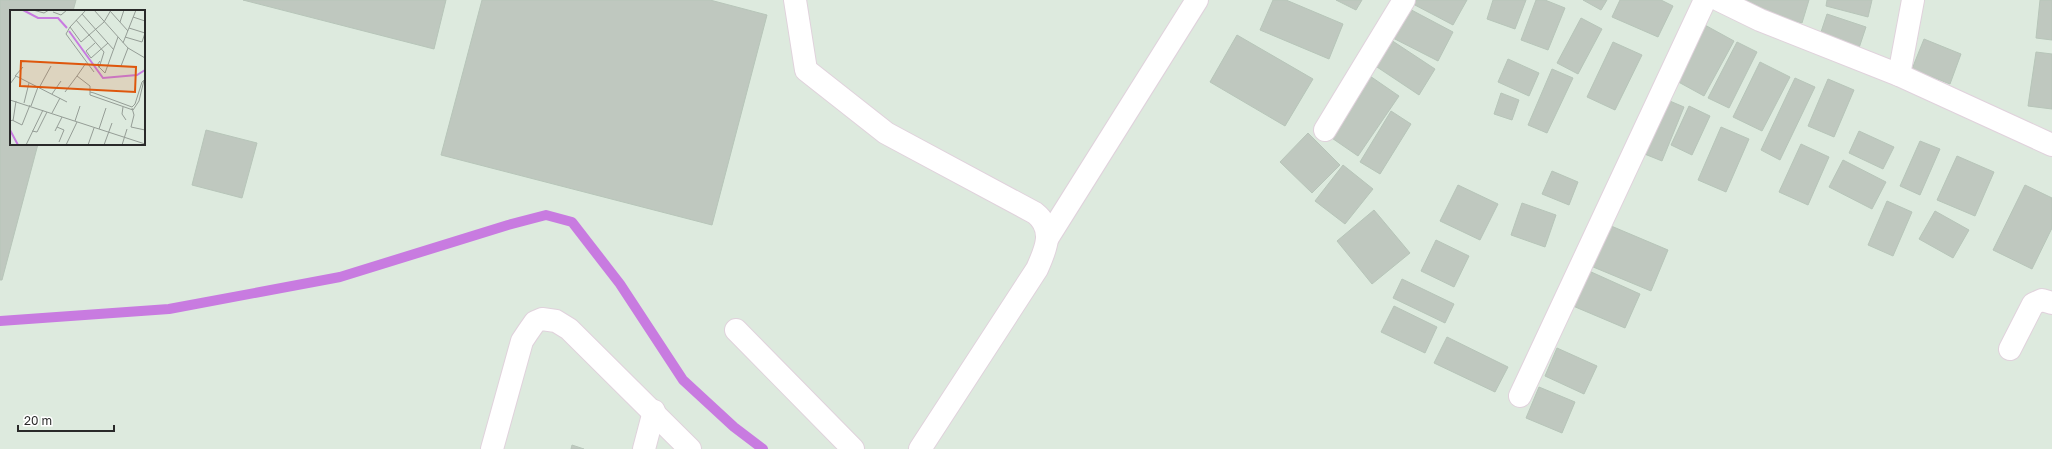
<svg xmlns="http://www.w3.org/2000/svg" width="2052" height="449" font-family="'Golos Text',sans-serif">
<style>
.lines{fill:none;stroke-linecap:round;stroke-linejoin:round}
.stream{stroke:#c87be0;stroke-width:10}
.building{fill:#bfc8bf;stroke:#b7c5b9}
.minor-casing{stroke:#e0d2dc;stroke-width:24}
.minor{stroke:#fff;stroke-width:22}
.inset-river{fill:none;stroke:#c87be0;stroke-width:2}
.inset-road{fill:none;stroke:#959d96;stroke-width:1}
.view{fill:#de570d;fill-opacity:0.15;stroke:#de570d;stroke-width:2}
.inset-edge{fill:none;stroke:#292929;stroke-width:2}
</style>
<rect width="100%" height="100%" fill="#ddeade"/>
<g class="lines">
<path class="stream" d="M0,321l169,-12 171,-32 168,-52 38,-10 26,7 48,62 63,96 51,47 29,22"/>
</g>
<g class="building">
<path d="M0,0h76l-3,11h-62v133h27l-36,136h-2z"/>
<path d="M243,0h203l-12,49z"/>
<path d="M482,0h228l57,15 -55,210 -271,-70z"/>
<path d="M1273,0h13l57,24 -14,35 -69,-29z"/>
<path d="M1336,0h26l-6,10z"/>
<path d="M1415,0h52l-14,25 -40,-21z"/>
<path d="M1493,0h33l-11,29 -28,-10z"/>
<path d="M1536,0h9l20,8 -17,42 -27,-10z"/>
<path d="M1583,0h24l-6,10z"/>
<path d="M1620,0h41l12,6 -15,31 -46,-20z"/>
<path d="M1746,0h63l-7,23 -58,-16z"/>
<path d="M1827,0h45l-4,17 -42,-11z"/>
<path d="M2040,0h12v40l-16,-2z"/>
<path d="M1402,5l51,27 -15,29 -51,-26z"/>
<path d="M1827,14l39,13 -8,24 -39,-13z"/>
<path d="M1581,18l21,11 -24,45 -21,-11z"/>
<path d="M1703,24l31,17 -30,55 -31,-17z"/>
<path d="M1237,35l76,44 -28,47 -75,-44z"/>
<path d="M1388,38l47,31 -16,26 -48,-32z"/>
<path d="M1924,39l37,15 -11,30 -38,-15z"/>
<path d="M1613,42l29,13 -27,55 -28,-13z"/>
<path d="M1737,42l20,10 -28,56 -21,-10z"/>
<path d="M2036,52l16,2v55l-24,-3z"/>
<path d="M1508,59l31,14 -10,23 -31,-14z"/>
<path d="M1760,62l30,15 -28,54 -29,-14z"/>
<path d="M1552,69l21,9 -26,55 -19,-8z"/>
<path d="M1367,74l32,22 -41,60 -32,-22z"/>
<path d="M1795,78l20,9 -35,73 -19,-10z"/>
<path d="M1828,79l26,11 -20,47 -26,-11z"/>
<path d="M1501,93l18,7 -7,20 -18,-6z"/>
<path d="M1665,99l19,8 -22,54 -20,-8z"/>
<path d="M1689,106l21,10 -18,39 -21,-10z"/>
<path d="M1391,111l20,13 -31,50 -20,-12z"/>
<path d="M1721,127l28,12 -23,53 -28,-12z"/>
<path d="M206,130l51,13 -15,55 -50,-13z"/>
<path d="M1859,131l35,16 -11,22 -34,-16z"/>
<path d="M1308,133l32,32 -28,28 -32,-31z"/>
<path d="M1920,141l20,8 -20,46 -20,-9z"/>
<path d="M1801,144l28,13 -21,48 -29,-13z"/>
<path d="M1957,156l37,16 -19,44 -38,-16z"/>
<path d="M1843,160l43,22 -14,27 -43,-22z"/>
<path d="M1343,165l30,24 -28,35 -30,-23z"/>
<path d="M1552,171l26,11 -9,23 -27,-11z"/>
<path d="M1458,185l40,19 -18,36 -40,-19z"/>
<path d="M2025,185l27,13v30l-20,41 -39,-19z"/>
<path d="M1887,201l25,11 -19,44 -25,-11z"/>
<path d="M1522,203l34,12 -11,32 -34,-12z"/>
<path d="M1374,210l36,43 -38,31 -35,-43z"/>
<path d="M1935,211l34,19 -16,28 -34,-19z"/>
<path d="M1604,223l64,27 -17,41 -65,-27z"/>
<path d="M1436,240l33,16 -15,31 -33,-16z"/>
<path d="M1589,271l51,23 -15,34 -52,-22z"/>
<path d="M1402,279l52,25 -9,19 -52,-25z"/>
<path d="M1394,306l43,21 -12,26 -44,-21z"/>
<path d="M1447,337l61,30 -13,25 -61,-29z"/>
<path d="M1557,348l40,18 -13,28 -39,-18z"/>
<path d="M1539,387l36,15 -13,31 -36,-15z"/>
<path d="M572,445l12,4h-13z"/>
</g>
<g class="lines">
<g class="minor-casing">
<g id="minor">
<path d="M795,0l11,70 80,63 149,80c20,16 11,36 2,56l-117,180"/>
<path d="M1719,0l41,20 139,55 153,70"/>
<path d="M1899,75l14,-75"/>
<path d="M1325,130l79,-130"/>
<path d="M1047,239l150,-239"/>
<path d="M736,330l117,119"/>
<path d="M2010,349l23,-45 9,-4 10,3"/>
<path d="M1520,396l185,-396"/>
<path d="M492,449l30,-108 6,-9 7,-10 7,-3 14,2 13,8 121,120"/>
<path d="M644,449l10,-38"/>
</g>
</g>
<use href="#minor" class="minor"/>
</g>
<g transform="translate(10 10)">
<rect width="135" height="135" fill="#ddeade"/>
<path class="inset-river" d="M13,0l15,8h20l9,10M59,21l34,47 34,-3 8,-5M0,120l8,15"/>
<path class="inset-road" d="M23,0l11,3 5,-3M76,0l-16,17 11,15 23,-20 7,-12M84,0l34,38 17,10M100,1l18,20M43,2l8,3 6,-5M72,4l32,36M123,7l12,4M66,10l28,32 -5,16M110,12l4,-12M60,17l-4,7 28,38M115,27l17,5 3,-9 -16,-5M85,33l-9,8 5,7 17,-15M113,33l13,-33M90,51l-3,4 8,8 13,-36M76,53l-9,13 13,10v6M111,56l7,-18M5,66l8,-9M134,70l-5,21 -6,9 -43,-15v-3l4,1 38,14 3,-3 7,-22 3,-3M0,74l6,-8 51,26M29,78l12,-22M55,82l12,-16M42,84l9,-13M0,90l135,44M14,93l5,-20M21,96l7,-19M113,97l-1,7 4,6M122,98l2,7 -3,12 14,3M42,103l8,-15M3,111l3,-20M65,111l5,-15M0,112l2,-2 10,5 8,-20M47,117l7,3 -5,12M89,119l7,-21M22,121l5,1 10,-20M45,121l7,-14M16,135l17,-35M56,135l11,-23M78,135l6,-17M94,135l8,-22M112,135l5,-16"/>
<path class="view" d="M11,51l115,6 -1,25 -115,-6z"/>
<rect width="135" height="135" class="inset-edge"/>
</g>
<path d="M18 425v6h96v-6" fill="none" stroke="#292929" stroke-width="2"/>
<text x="24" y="425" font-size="12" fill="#292929" stroke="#ffffff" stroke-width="3" paint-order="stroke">20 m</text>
</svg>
